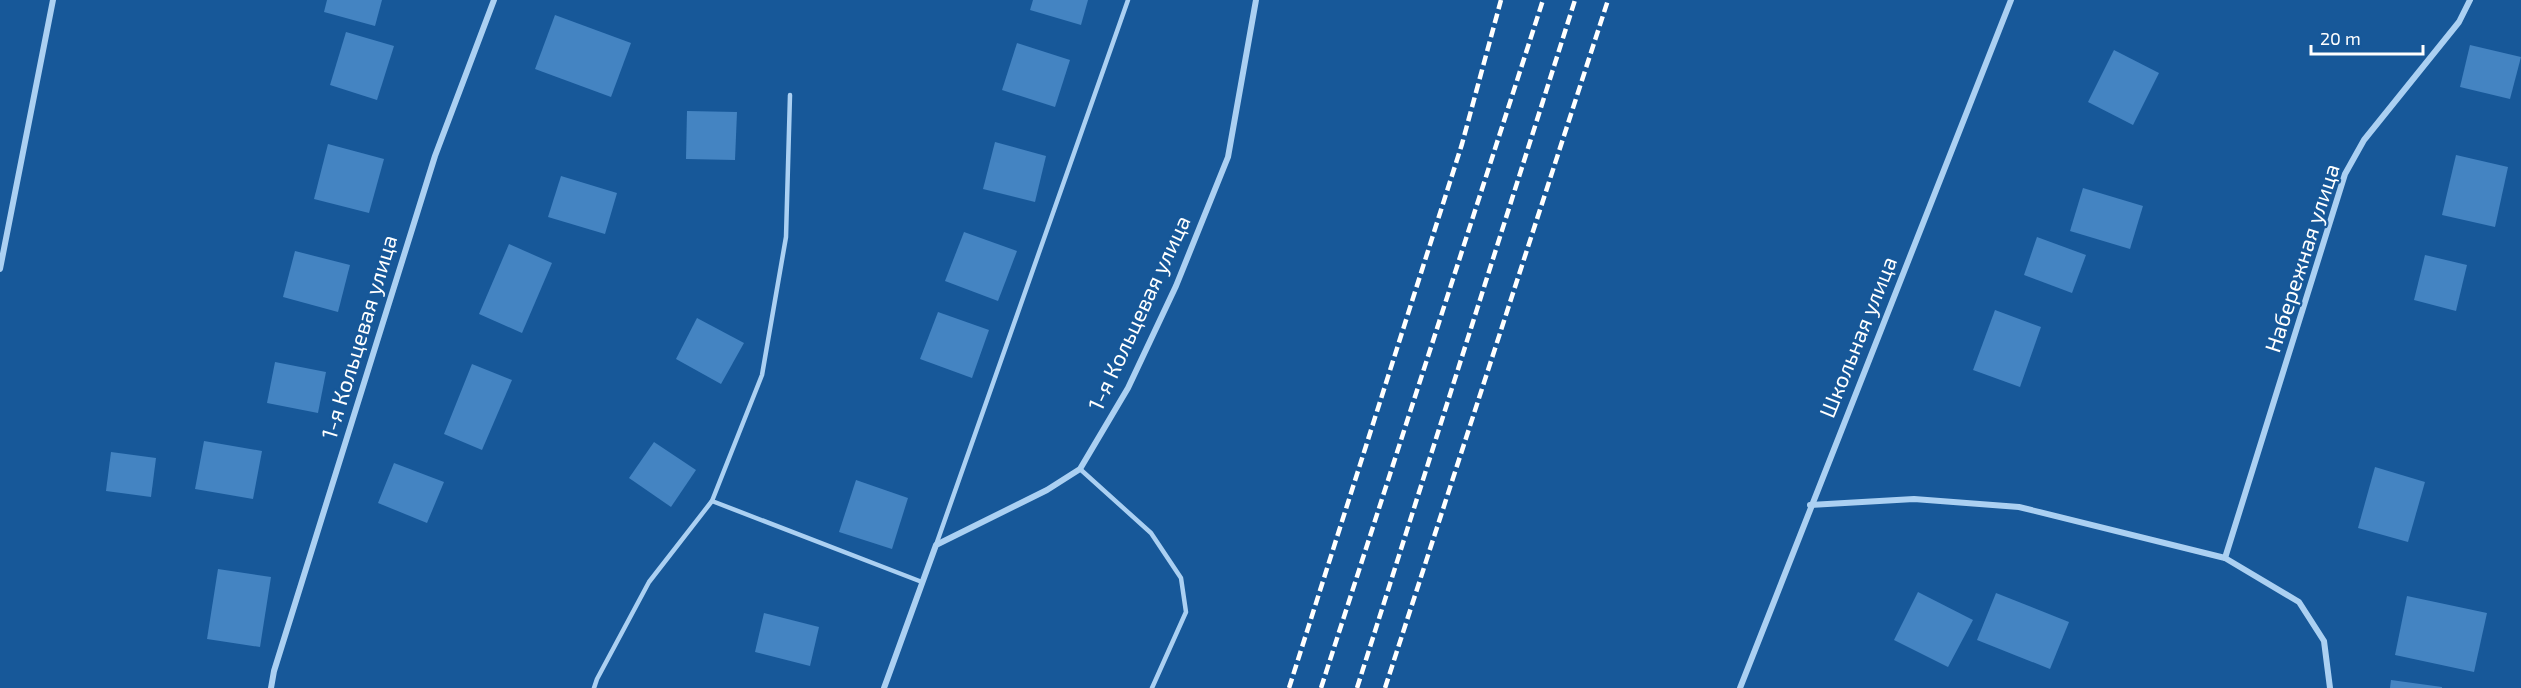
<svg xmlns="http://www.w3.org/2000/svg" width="2521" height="688" font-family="'Exo 2',sans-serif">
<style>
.building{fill:#4484c2}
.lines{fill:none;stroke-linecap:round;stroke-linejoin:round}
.lane{stroke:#abd0f2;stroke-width:4.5}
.street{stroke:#abd0f2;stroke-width:6}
.rail{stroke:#fff;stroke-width:4.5;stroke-dasharray:10 4.5;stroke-linecap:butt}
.labels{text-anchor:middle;stroke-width:4.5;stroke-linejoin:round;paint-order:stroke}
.street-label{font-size:22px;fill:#fff;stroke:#175899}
</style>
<rect width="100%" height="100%" fill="#175899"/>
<g class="building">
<path d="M327,0h55l-7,26 -51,-14z"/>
<path d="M1033,0h55l-7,25 -51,-15z"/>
<path d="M555,15l76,28 -20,54 -76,-28z"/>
<path d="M346,32l48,14 -17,54 -47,-15z"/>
<path d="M1017,43l53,17 -15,47 -53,-17z"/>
<path d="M2470,45l51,12 -11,42 -50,-12z"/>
<path d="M2114,50l45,23 -26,52 -45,-23z"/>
<path d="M687,111l50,1 -2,48 -49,-1z"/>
<path d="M995,142l51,14 -11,46 -52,-13z"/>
<path d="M328,144l56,15 -15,54 -55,-14z"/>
<path d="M2456,155l52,12 -13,60 -53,-12z"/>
<path d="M561,176l56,17 -12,41 -57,-17z"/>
<path d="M2083,188l60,18 -13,43 -60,-18z"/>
<path d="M964,232l53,19 -19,50 -53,-20z"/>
<path d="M2037,237l49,18 -14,38 -48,-18z"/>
<path d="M509,244l43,19 -30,70 -43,-19z"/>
<path d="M295,251l55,14 -12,47 -55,-15z"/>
<path d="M2425,255l42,10 -11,46 -42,-11z"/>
<path d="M1995,310l46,17 -21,60 -47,-17z"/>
<path d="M938,312l51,18 -17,48 -52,-19z"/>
<path d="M697,318l47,25 -23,41 -45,-25z"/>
<path d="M275,362l51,10 -8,41 -51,-10z"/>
<path d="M472,364l40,16 -30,70 -38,-16z"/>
<path d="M204,441l58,10 -9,48 -58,-10z"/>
<path d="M654,442l42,28 -25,37 -42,-29z"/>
<path d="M111,452l45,6 -5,39 -45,-6z"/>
<path d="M394,463l50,19 -17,41 -49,-20z"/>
<path d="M2375,467l50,15 -17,60 -50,-14z"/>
<path d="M856,480l52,18 -16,51 -53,-17z"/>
<path d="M218,569l53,8 -11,70 -53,-8z"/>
<path d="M1918,592l55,28 -25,47 -54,-27z"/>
<path d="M1996,593l73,29 -19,47 -73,-29z"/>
<path d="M2407,596l80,17 -13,59 -79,-17z"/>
<path d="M764,613l55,14 -9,39 -55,-14z"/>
<path d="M2391,680l51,7v1h-52z"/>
</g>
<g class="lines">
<g class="lane">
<path d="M1080,469l71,64 30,45 5,34 -34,76"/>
<path d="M712,501l210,81"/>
<path d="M936,545l192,-545"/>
<path d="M594,688l3,-9 52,-97 63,-81 50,-126 24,-138 4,-142"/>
</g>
<g class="street">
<path d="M0,269l53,-269"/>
<path d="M1810,505l104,-6 105,8 206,51 120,-384 19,-34 95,-118 11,-22"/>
<path d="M2225,558l74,44 25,39 6,47"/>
<path d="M271,688l3,-17 161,-515 59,-156"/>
<path d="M884,688l52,-143 111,-55 33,-21 48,-81 48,-102 52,-129 28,-157"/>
<path d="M1740,688l271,-688"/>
</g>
<g class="rail">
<path d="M1289,688l173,-544 39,-144"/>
<path d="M1321,688l222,-688"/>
<path d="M1357,688l218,-688"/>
<path d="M1385,688l223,-688"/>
</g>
</g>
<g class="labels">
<g class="street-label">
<text transform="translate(2302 258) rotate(-72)" y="8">Набережная улица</text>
<text transform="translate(1139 313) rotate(-65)" y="8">1-я Кольцевая улица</text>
<text transform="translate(359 337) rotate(-73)" y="8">1-я Кольцевая улица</text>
<text transform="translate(1858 337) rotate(-68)" y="8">Школьная улица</text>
</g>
</g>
<path d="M2311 45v9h112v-9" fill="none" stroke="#ffffff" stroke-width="3"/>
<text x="2320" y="45" font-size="18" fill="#ffffff" stroke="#175899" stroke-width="4.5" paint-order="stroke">20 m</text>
</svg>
